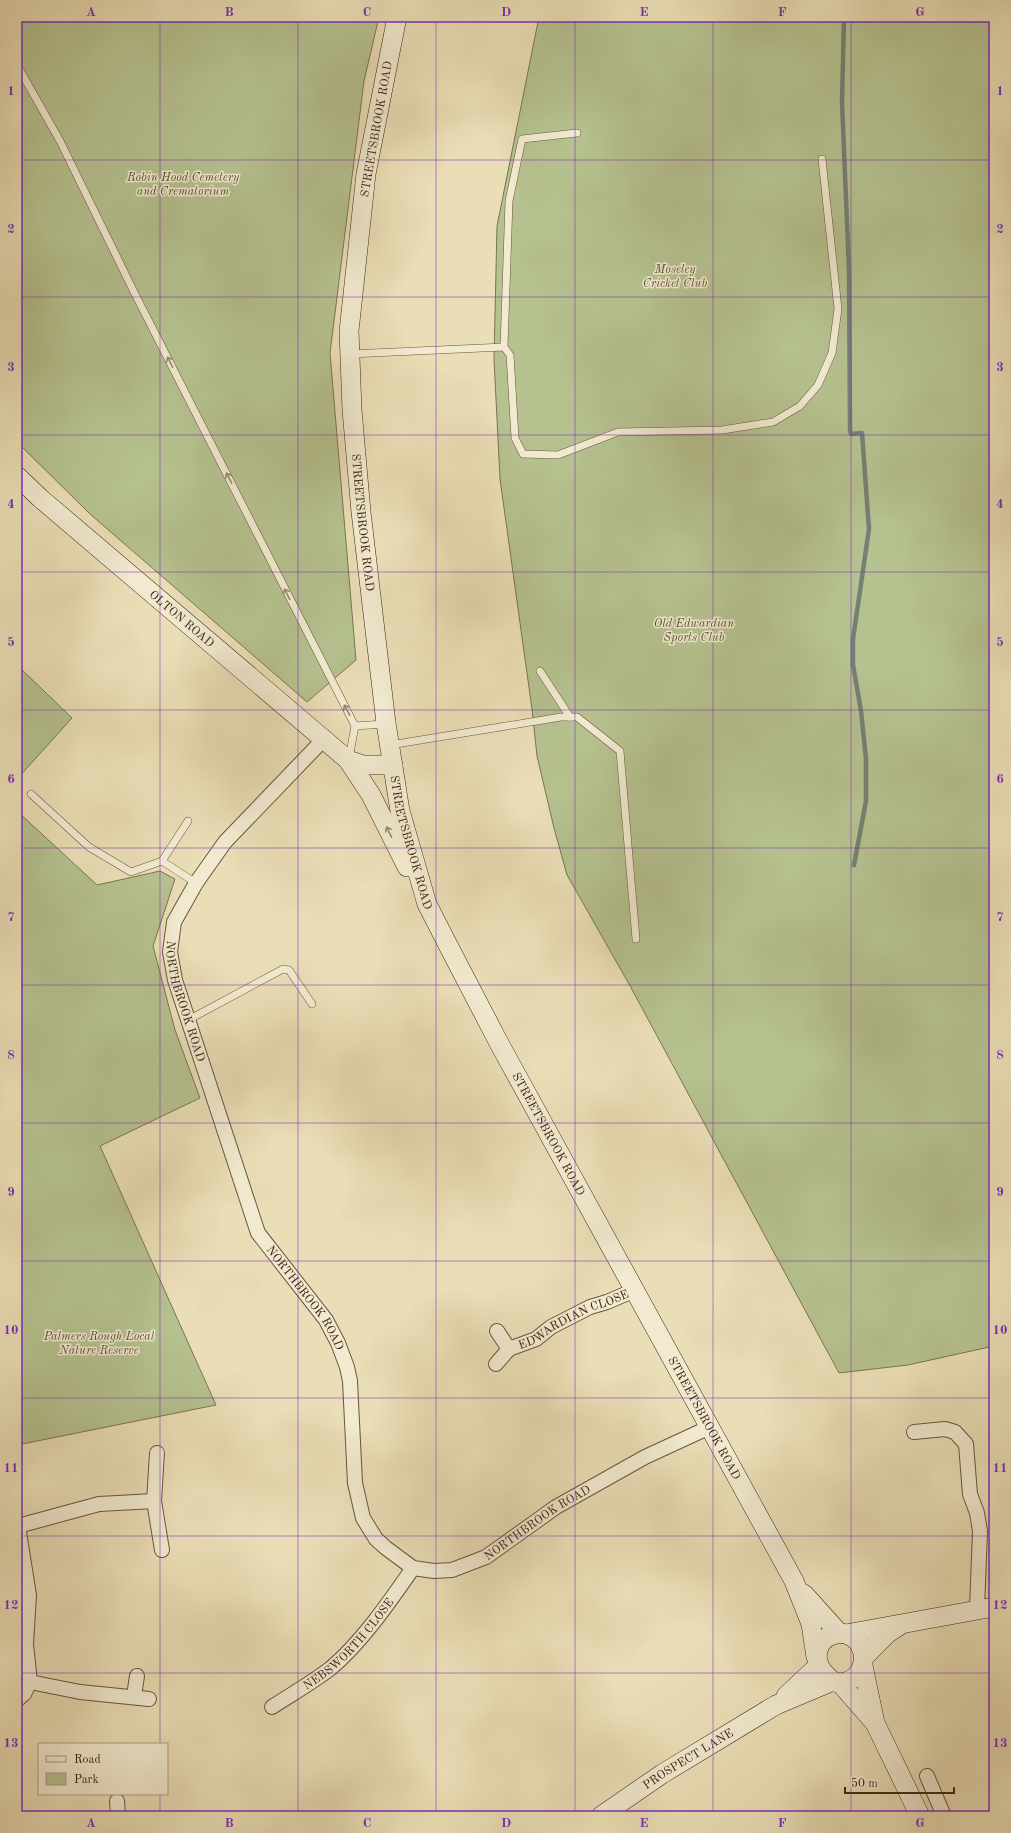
<svg xmlns="http://www.w3.org/2000/svg" width="1011" height="1833" font-family="'Old Standard TT',serif">
<style>
.green{fill:#b5c18f;stroke:#7a7452}
.lines{fill:none;stroke-linecap:round;stroke-linejoin:round}
.stream{stroke:#758074;stroke-width:4.5}
.lane-casing{stroke:#6a553d;stroke-width:8}
.street-casing{stroke:#6a553d;stroke-width:16}
.secondary-casing{stroke:#402715;stroke-width:20}
.lane{stroke:#f1ead0;stroke-width:7}
.street{stroke:#f1ead0;stroke-width:14}
.secondary{stroke:#f1ead0;stroke-width:19}
.oneway{stroke:#988872}
.grid{fill:none;stroke:#7b2cbf;stroke-width:1;stroke-opacity:0.55}
.labels{text-anchor:middle;stroke-width:3;stroke-linejoin:round;paint-order:stroke}
.street-label{font-size:12px;fill:#402715;stroke:#f1ead0}
.park-label{font-size:12px;font-style:italic;fill:#5d4e34;stroke:#f1ead0}
.neatline{fill:none;stroke:#7b2cbf;stroke-width:1.5}
.grid-label{font-size:13px;text-anchor:middle;font-weight:bold;fill:#7b2cbf}
</style>
<rect width="100%" height="100%" fill="#eadeb6"/>
<filter id="stains"><feTurbulence type="fractalNoise" baseFrequency=".005" numOctaves="4"/><feColorMatrix values="0 0 0 0 .2 0 0 0 0 .09 0 0 0 0 .02 0 0 0 .5 -.17"/></filter>
<radialGradient id="worn" r=".72"><stop offset=".6" stop-color="#630" stop-opacity="0"/><stop offset="1" stop-color="#630" stop-opacity=".3"/></radialGradient>
<g class="green">
<path d="M17,17h362l-15,64 -34,272 26,307 -49,42 -217,-188 -73,-72z"/>
<path d="M539,17h455v1329l-86,19 -69,8 -210,-389 -62,-109 -13,-47 -17,-72 -5,-47 -32,-230 -6,-120 3,-133z"/>
<path d="M17,665l55,53 -55,61z"/>
<path d="M17,811l80,74 63,-14 15,8 -22,67 22,84 25,68 -100,48 116,259 -199,40z"/>
</g>
<g class="lines">
<path class="stream" d="M844,17l-2,85 7,169 1,159 1,4 11,-1 7,96 -16,110v26l8,46 5,48v42l-12,64"/>
<g class="lane-casing">
<g id="lane">
<path d="M17,65l43,76 74,151 221,434 -6,32"/>
<path d="M504,347l5,-146 13,-62 55,-6"/>
<path d="M350,354l154,-7 6,8 5,83 8,16 35,1 60,-23 104,-2 51,-8 27,-16 18,-21 14,-32 6,-44 -16,-150"/>
<path d="M540,671l30,46"/>
<path d="M355,726l30,-2"/>
<path d="M390,745l171,-28h16l43,34 16,188"/>
<path d="M31,794l58,53 42,25 31,-11 26,-40"/>
<path d="M162,861l34,22"/>
<path d="M188,1020l95,-51 6,1 23,34"/>
</g>
</g>
<g class="street-casing">
<g id="street">
<path id="s1" d="M323,740l-98,102 -29,41 -22,39 -4,30 5,28 83,253 68,87 12,23 9,24 3,14 5,102 8,35 13,21 10,9 27,20 21,3 18,-1 34,-13 70,-50 89,-50 65,-30"/>
<path id="s2" d="M497,1331l12,18 27,-10 15,-12 39,-20 17,-5 28,-12"/>
<path d="M496,1364l13,-15"/>
<path d="M914,1432l31,-3 10,3 11,12 4,50 7,19 3,18 -3,78"/>
<path d="M154,1501l3,-48"/>
<path d="M17,1523l1,3 81,-22 55,-3 8,49"/>
<path d="M30,1682l50,10 69,7"/>
<path d="M134,1696l3,-20"/>
<path d="M17,1700l7,-6 6,-12 -4,-38 3,-49 -11,-69"/>
<path id="s3" d="M272,1707c20,-13 41,-25 59,-39 31,-26 59,-67 82,-100"/>
<path d="M927,1776l17,40"/>
<path d="M117,1801l1,15"/>
</g>
</g>
<g class="secondary-casing">
<g id="secondary">
<path id="s4" d="M397,17l-31,157 -17,157 3,79 9,102 25,211 14,88 27,93 23,45 50,96 294,536 17,43 5,33"/>
<path id="s5" d="M17,476l23,22 308,262 15,5h30"/>
<path d="M348,760l23,35 36,72"/>
<path d="M804,1594l36,40"/>
<path d="M841,1633c30,4 30,47 -1,50 -4,0 -8,-2 -11,-5 -19,-16 -15,-42 12,-45z"/>
<path d="M846,1634l148,-27"/>
<path d="M864,1657l24,-24 11,-7"/>
<path d="M863,1666l12,57 45,93"/>
<path d="M840,1683l34,39"/>
<path d="M786,1696l32,-30"/>
<path id="s6" d="M601,1816l61,-42 114,-69 57,-24"/>
</g>
</g>
<use href="#lane" class="lane"/>
<use href="#street" class="street"/>
<use href="#secondary" class="secondary"/>
</g>
<defs><path id="oneway-shaft" d="M-6 0H5M1.5-3L5.5 0L1.5 3" fill="none" stroke-width="1.6" stroke-linecap="round" stroke-linejoin="round"/></defs>
<g class="oneway">
<use href="#oneway-shaft" transform="translate(170 362) rotate(-117)"/>
<use href="#oneway-shaft" transform="translate(229 478) rotate(-117)"/>
<use href="#oneway-shaft" transform="translate(287 594) rotate(-117)"/>
<use href="#oneway-shaft" transform="translate(347 710) rotate(-118)"/>
<use href="#oneway-shaft" transform="translate(389 832) rotate(-116)"/>
</g>
<path class="grid" d="M160,17v1727M298,17v1799M436,17v1799M575,17v1799M713,17v1799M851,17v1799M17,160h977M17,297h977M17,435h977M17,572h977M17,710h977M17,848h977M17,985h977M17,1123h977M17,1261h977M17,1398h977M17,1536h977M17,1673h977M160,1794v22"/>
<g class="labels">
<g class="street-label">
<text transform="translate(376 129) rotate(-80)" y="4">STREETSBROOK ROAD</text>
<text dy="4" stroke="none"><textPath href="#s4" startOffset="510">STREETSBROOK ROAD</textPath></text>
<text dy="4" stroke="none"><textPath href="#s5" startOffset="218">OLTON ROAD</textPath></text>
<text dy="4" stroke="none"><textPath href="#s4" startOffset="834">STREETSBROOK ROAD</textPath></text>
<text dy="4" stroke="none"><textPath href="#s1" startOffset="318">NORTHBROOK ROAD</textPath></text>
<text dy="4" stroke="none"><textPath href="#s4" startOffset="1158">STREETSBROOK ROAD</textPath></text>
<text dy="4" stroke="none"><textPath href="#s1" startOffset="642">NORTHBROOK ROAD</textPath></text>
<text dy="4" stroke="none"><textPath href="#s2" startOffset="93">EDWARDIAN CLOSE</textPath></text>
<text dy="4" stroke="none"><textPath href="#s4" startOffset="1482">STREETSBROOK ROAD</textPath></text>
<text dy="4" stroke="none"><textPath href="#s1" startOffset="1085">NORTHBROOK ROAD</textPath></text>
<text dy="4" stroke="none"><textPath href="#s3" startOffset="100">NEBSWORTH CLOSE</textPath></text>
<text dy="4" stroke="none"><textPath href="#s6" startOffset="104">PROSPECT LANE</textPath></text>
</g>
<g class="park-label">
<text x="183" y="181">Robin Hood Cemetery<tspan x="183" dy="14">and Crematorium</tspan></text>
<text x="675" y="273">Moseley<tspan x="675" dy="14">Cricket Club</tspan></text>
<text x="694" y="627">Old Edwardian<tspan x="694" dy="14">Sports Club</tspan></text>
<text x="99" y="1340">Palmers Rough Local<tspan x="99" dy="14">Nature Reserve</tspan></text>
</g>
</g>
<rect width="1011" height="1833" fill="none" stroke="#eadeb6" stroke-width="44"/>
<rect x="38" y="1743" width="130" height="52" fill="#f1ead0" stroke="#aa9c85"/>
<rect x="46" y="1756" width="20" height="6" fill="#f1ead0" stroke="#aa9c85"/>
<text x="74" y="1763" font-size="12" fill="#402715">Road</text>
<rect x="46" y="1773" width="20" height="12" fill="#b5c18f" stroke="#aa9c85"/>
<text x="74" y="1783" font-size="12" fill="#402715">Park</text>
<path d="M845 1787v6h109v-6" fill="none" stroke="#402715" stroke-width="2"/>
<text x="851" y="1787" font-size="12" fill="#402715" stroke="#f1ead0" stroke-width="3" paint-order="stroke">50 m</text>
<rect x="22" y="22" width="967" height="1789" class="neatline"/>
<g class="grid-label">
<text x="91" y="16">A</text>
<text x="229" y="16">B</text>
<text x="367" y="16">C</text>
<text x="506" y="16">D</text>
<text x="644" y="16">E</text>
<text x="782" y="16">F</text>
<text x="920" y="16">G</text>
<text x="11" y="95">1</text>
<text x="1000" y="95">1</text>
<text x="11" y="233">2</text>
<text x="1000" y="233">2</text>
<text x="11" y="371">3</text>
<text x="1000" y="371">3</text>
<text x="11" y="508">4</text>
<text x="1000" y="508">4</text>
<text x="11" y="646">5</text>
<text x="1000" y="646">5</text>
<text x="11" y="783">6</text>
<text x="1000" y="783">6</text>
<text x="11" y="921">7</text>
<text x="1000" y="921">7</text>
<text x="11" y="1059">8</text>
<text x="1000" y="1059">8</text>
<text x="11" y="1196">9</text>
<text x="1000" y="1196">9</text>
<text x="11" y="1334">10</text>
<text x="1000" y="1334">10</text>
<text x="11" y="1472">11</text>
<text x="1000" y="1472">11</text>
<text x="11" y="1609">12</text>
<text x="1000" y="1609">12</text>
<text x="11" y="1747">13</text>
<text x="1000" y="1747">13</text>
<text x="91" y="1827">A</text>
<text x="229" y="1827">B</text>
<text x="367" y="1827">C</text>
<text x="506" y="1827">D</text>
<text x="644" y="1827">E</text>
<text x="782" y="1827">F</text>
<text x="920" y="1827">G</text>
</g>
<rect width="100%" height="100%" filter="url(#stains)"/>
<rect width="100%" height="100%" fill="url(#worn)"/>
</svg>
